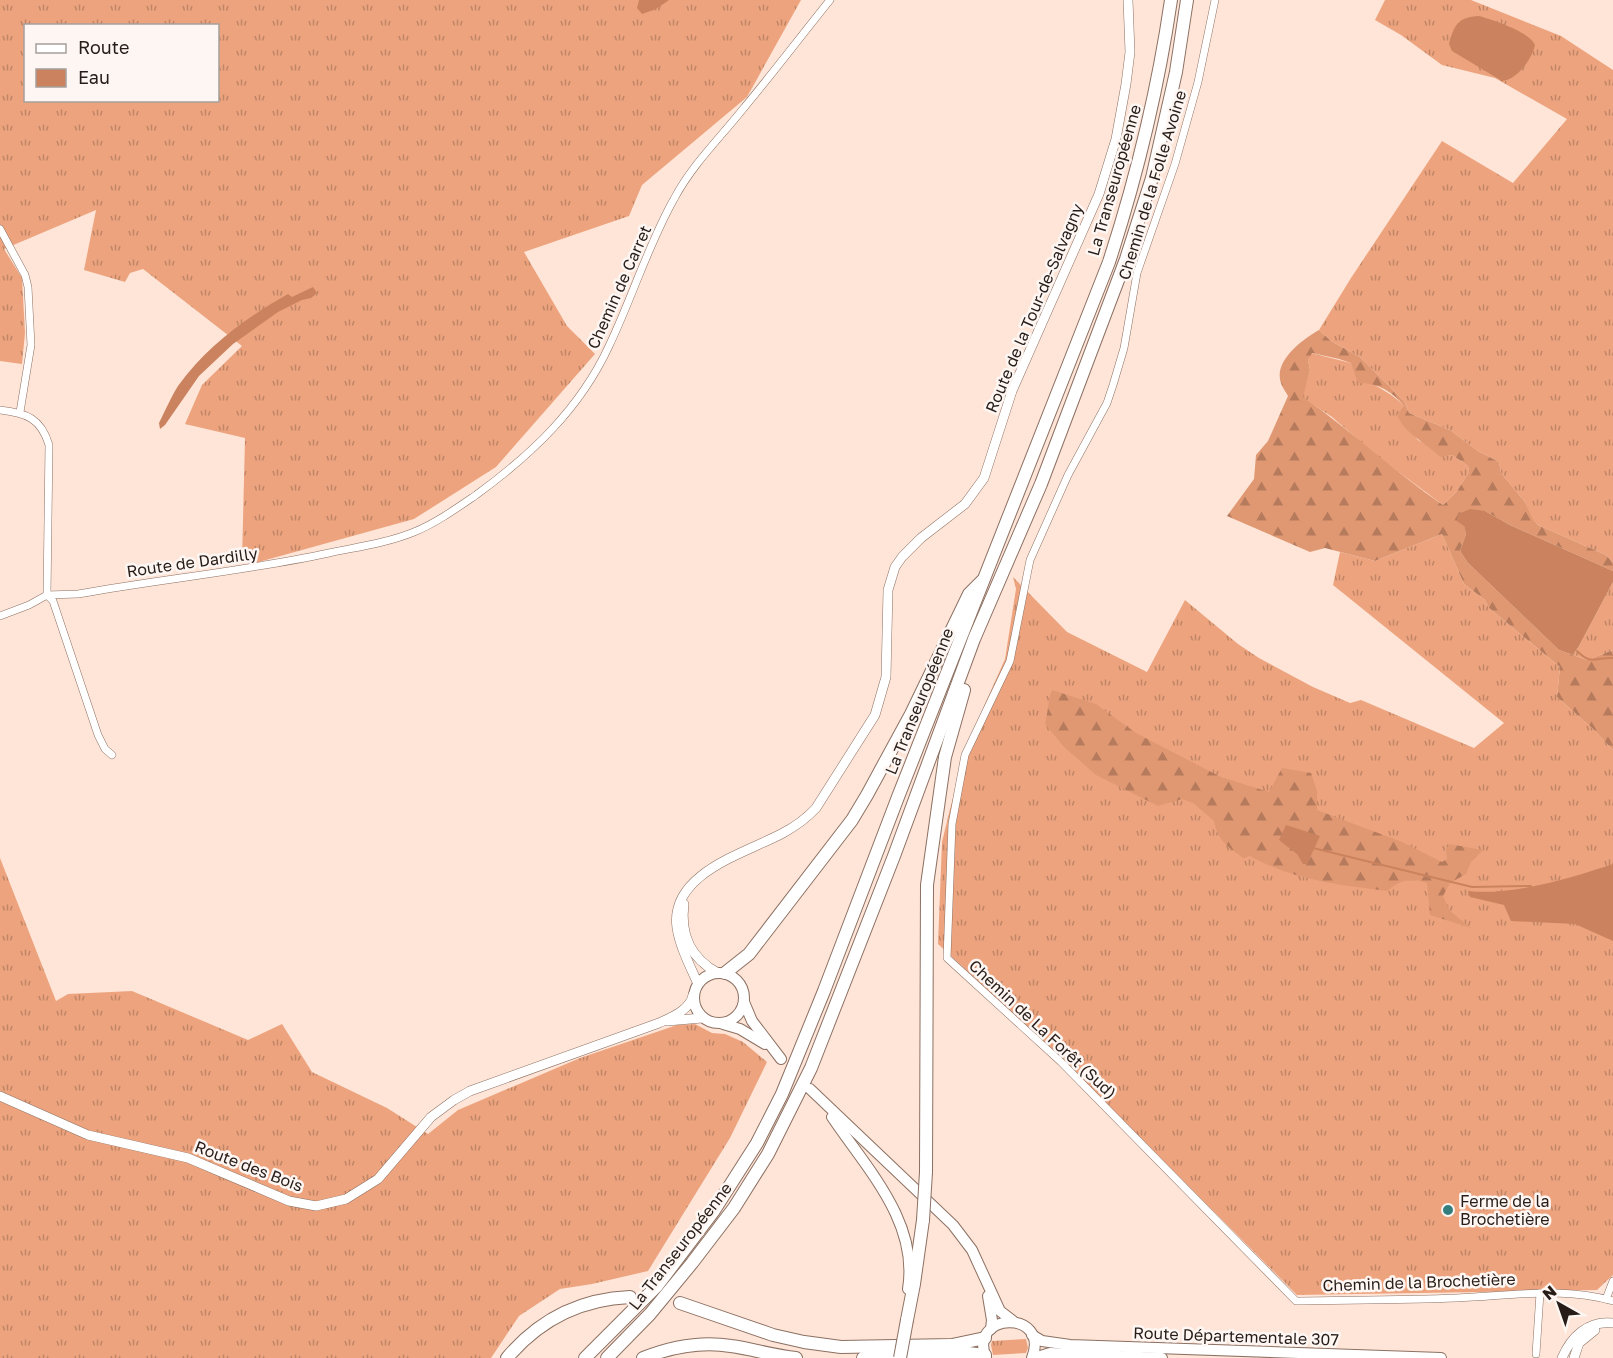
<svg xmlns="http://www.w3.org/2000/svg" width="1613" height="1358" font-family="'Golos Text',sans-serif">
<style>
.grass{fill:url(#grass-tufts);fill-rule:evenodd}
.forest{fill:url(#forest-firs);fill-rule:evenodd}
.water{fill:#ca835e}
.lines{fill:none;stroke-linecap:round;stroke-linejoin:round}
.stream{stroke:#ca835e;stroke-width:2}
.street-casing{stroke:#8c7062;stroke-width:8}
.secondary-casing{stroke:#8c7062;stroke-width:10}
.primary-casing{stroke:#8c7062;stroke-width:12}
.highway-casing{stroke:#8c7062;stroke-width:14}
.street{stroke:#fff;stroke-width:7}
.secondary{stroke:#fff;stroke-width:9}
.primary{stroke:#fff;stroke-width:10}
.highway{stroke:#fff;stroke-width:12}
.highway-bridge-casing{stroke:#8c7062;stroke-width:14;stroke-linecap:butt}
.highway-bridge{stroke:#fff;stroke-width:12}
.poi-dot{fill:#357e7e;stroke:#fdf6f3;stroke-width:2}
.labels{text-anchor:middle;stroke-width:5;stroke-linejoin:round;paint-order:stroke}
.street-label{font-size:16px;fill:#271c17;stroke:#fdf6f3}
.poi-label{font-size:16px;fill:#271c17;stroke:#fdf6f3;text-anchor:start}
</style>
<defs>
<pattern id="grass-tufts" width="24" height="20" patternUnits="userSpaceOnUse" patternTransform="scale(1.5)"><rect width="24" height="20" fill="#eda47e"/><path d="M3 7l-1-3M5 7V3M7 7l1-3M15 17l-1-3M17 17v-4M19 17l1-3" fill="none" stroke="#c08566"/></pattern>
<pattern id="forest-firs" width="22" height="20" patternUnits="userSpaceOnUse" patternTransform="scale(1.5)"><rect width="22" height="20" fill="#e09872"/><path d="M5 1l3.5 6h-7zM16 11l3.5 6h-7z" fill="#b67b5d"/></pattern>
</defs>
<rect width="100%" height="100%" fill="#fee5d8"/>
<g class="grass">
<path d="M0,0h801l-54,97 -105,88 -13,31 -105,36 43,74 28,28 -99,113 -82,52 -159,44 -13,-3 3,-122 -60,-14 17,-39 40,-39 -99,-77 -13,4 -5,9 -41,-12 12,-60 -92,39 18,29 3,55 -3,31 -22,-3zM26,26h192v74h-192z"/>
<path d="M1385,0h86l90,36 52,34v492l-7,-7 -68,-30 -6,-5 -7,-18 -24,-29 -2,-11 -21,-11 -28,-21 -41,-17 -5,-12 -44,-44 -29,-16 -12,-11 32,-52 91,-137 71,42 54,-64 -72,-41 -53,-13 -41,-30 -26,-15z"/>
<path d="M1311,353l40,10c10,20 39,26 54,44l-8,8 21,25 9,5 13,11 12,-1 16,11 1,6 -12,19 -14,14 -66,-49 -45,-39 -30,-20 8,-27 -2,-10z"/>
<path d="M1442,534l22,50 21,16 4,8 71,59 -3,30 35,31 21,22v525l-16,15 -300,5 -241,-242 -118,-109 4,-102 8,-33 14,-52 20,-51 21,-47 11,-70 -3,-12 54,55 80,40 38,-72 53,44 21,14 54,29 37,16 11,-3 113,48 30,-25 -171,-138 7,-33 35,9z"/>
<path d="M1613,582v68l-26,10 -14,-5 6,-9z"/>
<path d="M0,858l56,143 12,-7 64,-3 116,49 34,-16 30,48 75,36 41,26 30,-24 122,-52 97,-33 18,-1 17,9 13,1 18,8 24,20 -37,76 -82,133 -56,13 -32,5 -41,27 -28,42h-491z"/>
<path d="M1026,1339l2,9 -2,5 -33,2 -2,-10 1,-4z"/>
</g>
<g class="forest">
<path d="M1319,330l12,11 29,16 44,44 5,12 41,17 28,21 21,11 2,11 24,29 8,18 5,5 68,30 7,7v9l-103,-46 -25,-14 -21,14 2,9 -6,17 8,12 91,87 28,10 26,-10v100l-21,-22 -35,-31 3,-30 -71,-59 -4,-8 -21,-16 -22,-50 -67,27 -50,-13 -15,4 -83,-36 27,-37 2,-24 12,-14 20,-45c-2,-4 -6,-9 -7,-13 -8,-22 22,-44 38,-53zM1312,353l27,6 12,4 7,20c19,-1 35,9 46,23l-7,9c8,19 28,27 43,42l12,-2 16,11 1,6 -12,19 -14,14c-49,-33 -92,-75 -140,-108l7,-27 -2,-10z"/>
<path d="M1052,690l44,14 40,29 85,44 48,15 13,-24 29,5 6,18v19l85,32 40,20 5,-3 -1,-9 3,-6 34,6 -12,12 -5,12 -16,9 -7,13 7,15 21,17 -41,-13 -3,-32c-17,-6 -26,-3 -40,8 -48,-6 -94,-11 -137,-35l-7,2c-16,-12 -25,-17 -29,-37l-21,-18 -11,-4 -24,7 -62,-31 -32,-28 -19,-23c3,-11 3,-24 7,-34z"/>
</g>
<g class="water">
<path d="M639,0h30l-13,9 -14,5 -5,-6z"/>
<path d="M1479,16c14,4 51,16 56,29 -3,14 -18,35 -33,36l-50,-30 -3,-7c5,-19 9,-27 30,-28z"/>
<path d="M313,287l4,6 -6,5 -9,2 -24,12 -45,32 -34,32 -34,49 -5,4 -1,-6c6,-12 12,-26 19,-37 28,-39 69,-69 110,-92l4,3z"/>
<path d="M1470,509l15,2 25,14 103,46v11l-34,64 -6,9 -14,-5 -91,-87 -8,-12 6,-17 -2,-8 -7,-5 1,-7z"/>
<path d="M1286,825l34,11 -13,28h-4l-6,-10 -18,-14z"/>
<path d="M1613,864v77l-38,-17 -64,-3 -7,-16 -34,-8 -2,-6c43,5 104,-13 145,-27z"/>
</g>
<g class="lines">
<g class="stream">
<path d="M1577,651c15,15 18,6 36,7"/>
<path d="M1313,848l159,39 59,-1"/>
</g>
<g class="street-casing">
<g id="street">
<path d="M1215,0l-17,82 -23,82 -38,109 -13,75 -11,37 -6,18 -39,72 -38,85 -20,101 -45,94 -13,69 -5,134 114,104 235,239c54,-1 108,-1 161,-3 53,-2 105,-12 156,3"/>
<path d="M0,229l25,46 3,12 3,58 -11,67"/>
<path d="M0,410c26,3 41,8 49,35l-2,150 6,6 45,134 7,14 7,6"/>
<path d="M0,616l29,-11 18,-10 31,-1c83,-15 168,-23 251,-41 28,-6 58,-10 85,-21 22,-9 43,-24 62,-37 55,-40 104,-86 133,-149 23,-48 39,-101 65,-147 18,-34 45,-60 69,-90 30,-36 58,-73 87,-109"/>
<path d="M1606,1299l7,-18"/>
<path d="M1536,1354l4,-61"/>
</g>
</g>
<g class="secondary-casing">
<g id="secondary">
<path d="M684,904c-4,30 6,54 34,69"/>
<path d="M698,984c-8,-18 -18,-37 -21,-56 -8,-55 69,-75 106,-95 13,-7 23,-14 33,-25l59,-93 11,-38 2,-87 7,-23 7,-10 19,-19 44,-34 19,-26 28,-87 87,-197 17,-55 10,-55 4,-32 -2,-52"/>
<path d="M667,1021l35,-3"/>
<path d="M0,1096l88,39 100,23 101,43 27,5 30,-7 32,-20 53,-62 23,-17 16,-9 189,-68c13,-6 31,-13 34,-28"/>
<path d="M1562,1358c9,-21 26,-38 51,-35"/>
<path d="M1574,1358l5,-15 16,-13"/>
</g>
</g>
<g class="primary-casing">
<g id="primary">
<circle cx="719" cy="998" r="25"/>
<path d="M744,1002l8,19 29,38"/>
<path d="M723,1024l17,5 25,15"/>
<path d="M810,1089l143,136 19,25 28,61 13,10"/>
<path d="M832,1117c35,52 87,105 76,172"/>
<path d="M988,1296l4,24 -1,9"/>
<path d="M1032,1335l10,6 28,4 371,13"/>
<path d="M986,1358c-19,-46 65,-49 46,0"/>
<path d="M1034,1358l16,-5 112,5"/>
</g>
</g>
<g class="highway-casing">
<g id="highway">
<path d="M725,973l24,-19 103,-134 15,-25 44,-81 58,-120 13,-13"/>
<path d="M926,1172l1,-287 18,-128 19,-67"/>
<path d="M680,1303l93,32 31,7 37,5 111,-2 33,-7"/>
<path d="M907,1320l7,-36 9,-64"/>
<path d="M507,1358c32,-38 74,-59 123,-61"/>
<path d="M585,1358l72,-72 56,-74 44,-69 25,-49 42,-103 74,-194 211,-535c28,-86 49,-173 62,-262"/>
<path d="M607,1358l43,-44 42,-51 42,-55 34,-54 43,-86 83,-212 80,-217 67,-155 85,-225 26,-81 24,-106 11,-72"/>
<path d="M643,1358c28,-11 58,-17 88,-12 22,3 43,10 65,12"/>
<path d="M863,1358l97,-6 25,3"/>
</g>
</g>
<use href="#street" class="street"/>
<use href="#secondary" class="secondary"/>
<use href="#primary" class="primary"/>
<use href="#highway" class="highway"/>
<g class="highway-bridge-casing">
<g id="highway-bridge">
<path d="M923,1220l3,-48"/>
<path d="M900,1358l7,-38"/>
</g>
</g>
<use href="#highway-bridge" class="highway-bridge"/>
</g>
<circle class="poi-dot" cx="1448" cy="1210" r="6"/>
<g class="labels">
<g class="street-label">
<text transform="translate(1114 180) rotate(-74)" y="6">La Transeuropéenne</text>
<text transform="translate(1152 185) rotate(-73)" y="6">Chemin de la Folle Avoine</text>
<text transform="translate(619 287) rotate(-66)" y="6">Chemin de Carret</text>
<text transform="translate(1034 308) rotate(-67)" y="6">Route de la Tour-de-Salvagny</text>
<text transform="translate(192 562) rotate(-8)" y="6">Route de Dardilly</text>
<text transform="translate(919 701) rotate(-68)" y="6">La Transeuropéenne</text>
<text transform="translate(1043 1029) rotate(43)" y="6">Chemin de La Forêt (Sud)</text>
<text transform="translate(249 1166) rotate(21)" y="6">Route des Bois</text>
<text transform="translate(680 1246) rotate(-52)" y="6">La Transeuropéenne</text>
<text transform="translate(1419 1282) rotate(-2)" y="6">Chemin de la Brochetière</text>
<text transform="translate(1236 1336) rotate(2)" y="6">Route Départementale 307</text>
</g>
<g class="poi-label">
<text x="1460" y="1207">Ferme de la<tspan x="1460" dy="18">Brochetière</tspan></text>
</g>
</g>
<rect x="24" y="24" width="195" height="78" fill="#fdf6f3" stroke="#a79f9b" stroke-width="1.5"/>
<rect x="36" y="44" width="30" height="9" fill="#ffffff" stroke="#a79f9b" stroke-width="1.5"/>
<text x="78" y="54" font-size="18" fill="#271c17">Route</text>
<rect x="36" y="69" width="30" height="18" fill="#ca835e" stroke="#a79f9b" stroke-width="1.5"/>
<text x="78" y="84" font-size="18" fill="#271c17">Eau</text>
<g transform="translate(1559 1304) rotate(320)" stroke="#fdf6f3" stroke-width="4.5" paint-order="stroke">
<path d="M0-4.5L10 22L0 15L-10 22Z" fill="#271c17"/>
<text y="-9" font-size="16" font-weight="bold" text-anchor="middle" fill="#271c17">N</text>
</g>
</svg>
